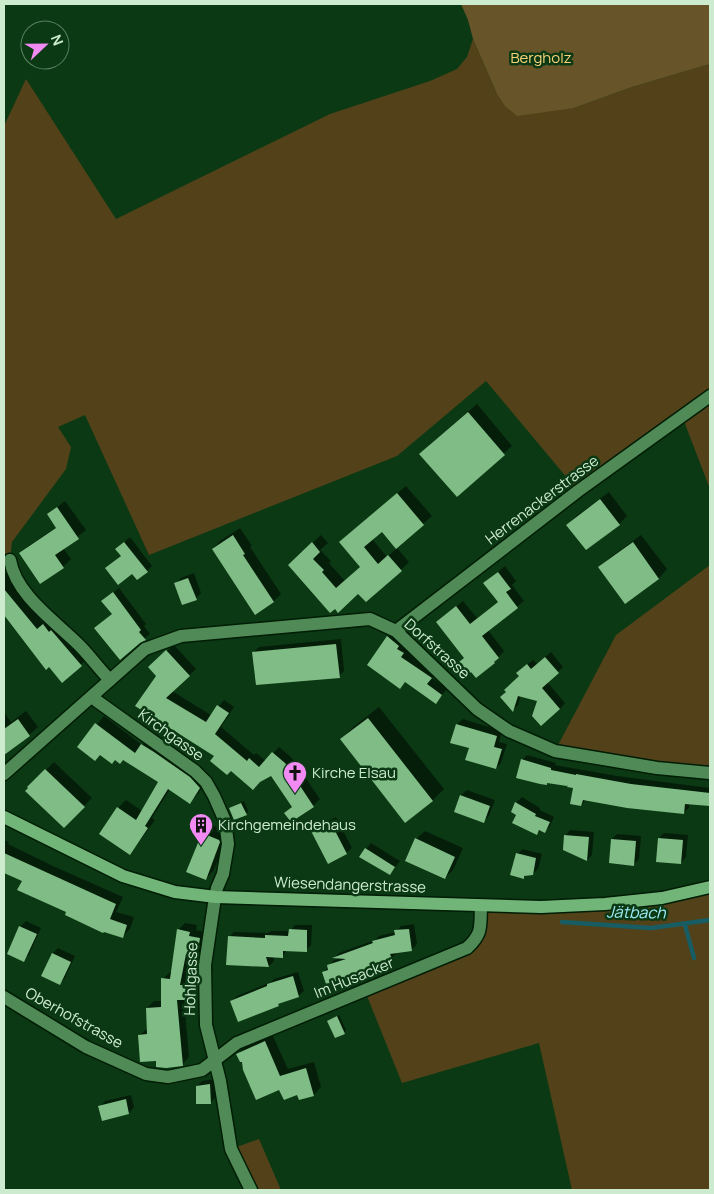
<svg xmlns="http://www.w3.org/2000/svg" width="714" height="1194" font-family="Manrope,sans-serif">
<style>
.green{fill:#534219}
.forest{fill:#675428}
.shadow{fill:#0007;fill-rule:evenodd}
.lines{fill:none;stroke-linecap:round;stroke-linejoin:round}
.stream{stroke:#185c64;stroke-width:4.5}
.building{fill:#80bc85}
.minor-casing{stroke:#001d05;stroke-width:15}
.major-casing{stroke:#001d05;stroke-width:15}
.minor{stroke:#508b57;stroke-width:12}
.major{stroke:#71b678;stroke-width:12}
.labels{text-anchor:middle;stroke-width:5;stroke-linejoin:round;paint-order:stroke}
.park-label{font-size:15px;fill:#fad379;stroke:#0b3914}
.street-label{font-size:15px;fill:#cdeccf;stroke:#0b3914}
.poi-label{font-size:15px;fill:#cdeccf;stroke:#0b3914;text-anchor:start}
.water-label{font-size:16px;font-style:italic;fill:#9decf7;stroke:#0b3914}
</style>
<rect width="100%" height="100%" fill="#0b3914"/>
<g class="green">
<path d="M473,39l24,55 77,14 58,-21 78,-23v425l-28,-73 -104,75 -92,-110 -89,75 -248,99 -64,-140 -27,12 13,20 -5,22 -54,73 -2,18h-6v-434l22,-47 90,140 214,-105 100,-33 27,-12 10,-12z"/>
<path d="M710,565v208l-155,-22 61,-116z"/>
<path d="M710,887v303h-138l-33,-147 -137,40 -37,-92 102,-43 14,-42 60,1z"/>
<path d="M259,1139l22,51h-30l-20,-41z"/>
</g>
<path class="forest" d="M461,4h249v60l-78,23 -58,21 -57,8 -12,-10 -8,-12 -24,-55 -5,-19z"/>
<g class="shadow">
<path d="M477,404l35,42 -55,49 -28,-50z"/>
<path d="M406,486l26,30 -36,31 13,15 -8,8 -42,22 -21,19 -49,-46 32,-30 7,8 -8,7 11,11 -2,2 16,18 17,-15 -13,-32zM382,530l15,18 -10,9 -15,-18z"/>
<path d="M609,492l18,24 -8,8 -51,1 8,-9z"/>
<path d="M65,501l21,29 -23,18 8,11 -8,8 -23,15 -19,-28 7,-8 29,-19 -9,-13z"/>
<path d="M240,528l12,18 -2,1 31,47 -7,7 -18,12 -43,-64 7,-8z"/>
<path d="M641,535l26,34 -8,9 -33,24 -26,-35 8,-8z"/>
<path d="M130,537l22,29 -5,5 -15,2 -20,-10 10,-8v-11z"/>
<path d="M505,566l11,15 -4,4 12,16 -36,29 16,21 -10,11 -29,-4 -28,-36 26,-21 14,17 22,-17 -14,-18z"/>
<path d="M4,571l15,18 -1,4 26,31 6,-5 37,40 -25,22 -58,-67z"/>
<path d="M194,573l7,20 -5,6 -20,-15 5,-6z"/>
<path d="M119,588l27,36 -2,2 6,8 -11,8 -44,-14 18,-15 -5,-17z"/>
<path d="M393,632l15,16 -2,3 30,21 -4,6 15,11 -11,13 -30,-21 -18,-44z"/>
<path d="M341,639l3,32 -5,5 -85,-24 5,-5z"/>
<path d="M174,645l22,24 -24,22 39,24 13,-15 10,7 -13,20 33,28 2,-2 10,8 13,-14 12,10 29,42 -7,7 -22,15 2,-15 -21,-32 -12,7 -44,-26 -79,-49 21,-31 -2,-15z"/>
<path d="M551,652l12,15 -16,15 18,21 -5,6 -39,-14 -3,10 -5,5 10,-42 10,-8 4,4z"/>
<path d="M379,707l65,82 -11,11 -28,22 -64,-82 11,-12z"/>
<path d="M26,711l12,16 -9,8 -25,18v-41l7,10z"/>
<path d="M104,716l38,29 8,-8 57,43 -9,14 -8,8 -20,-13 -18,29 3,2 -18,25 -7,8 -12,-45 8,-8 16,11 18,-29 -36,-23h-9l-36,-12z"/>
<path d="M463,719l39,12 -3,11 8,2 -6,19 -5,5 -26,-20 -18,-6 5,-18z"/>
<path d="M527,755l29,8 -1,2 62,11 93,12v27h-1l1,-10 -21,-2v5l-6,5 -97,-13 -5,5 -6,-18 -53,-27z"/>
<path d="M54,762l38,36 -28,28 -35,-39z"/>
<path d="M467,790l28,10 -6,16 -6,6 -28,-11 6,-16z"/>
<path d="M522,797l18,11v2l14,7 -4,9 -5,5 -4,-1 -4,3 -19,-19 -5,-2 4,-10z"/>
<path d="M244,801l4,10 -2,3 -16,-6z"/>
<path d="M336,817l16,31 -6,5 -33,-22 5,-5z"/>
<path d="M211,825l16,6v4l-13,35 -8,9 -3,-46z"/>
<path d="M570,830l24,2 -2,23 -5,5 -22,-24z"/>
<path d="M425,831l38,17 -10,22 -8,8 -29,-39z"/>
<path d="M664,833l24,2 -2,22 -5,6 -22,-25z"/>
<path d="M617,834l24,2 -2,23 -5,5 -22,-25z"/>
<path d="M4,840l5,2 -1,2 45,22 70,31 -7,15 18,5 -4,12 -7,7 -55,-24 -45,-32 -19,-8z"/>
<path d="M371,843l29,18 -10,13 -24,-25z"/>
<path d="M523,849l19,5 -4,15 -6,5h-6l-3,3 -6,-23z"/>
<path d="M26,921l15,7 -12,27 -5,5 -4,-33z"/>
<path d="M185,923l12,2 -1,5 11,2 -3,16 -7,7 -6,-1 -5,24 12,1 -1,13 -7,7h-6l5,58 -7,8 -25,-6 -18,-23 9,-8 -1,-20 7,-7h8l1,-22 7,-7h2l6,-42z"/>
<path d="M414,924l3,20 -6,6 -14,3 -6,5 -15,4 -5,5 -48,6 11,-13 8,-2 -7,-1 4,-4 36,-13 4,-4 17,-4 5,-6z"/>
<path d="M295,925h17l-1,20 -5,5h-19l-5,7 -9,-1 1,5 -5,5 -41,-3 1,-26 5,-5 34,1 3,-2h19z"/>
<path d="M58,948l17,8 -10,22 -5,6 -17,-8 10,-23z"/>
<path d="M298,972l6,19 -6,5 -17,6 -3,2 -39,16 -8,-19 6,-5 34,-14 3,-3z"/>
<path d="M339,1015l7,15 -2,3 -16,-12z"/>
<path d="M272,1034l16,35 26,-7 7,25 -7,8 -14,4 -3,-6 -17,-5 -37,-27 -5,-7 7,-8z"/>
<path d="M215,1079l1,18 -6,6 -13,-17 5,-5z"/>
<path d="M131,1095l3,12 -5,6 -29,-6 5,-6z"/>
</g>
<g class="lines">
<g class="stream">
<path d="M562,922l89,6 59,-8"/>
<path d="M685,925l9,33"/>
</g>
</g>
<g class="building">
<path d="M468,412l37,43 -48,42 -38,-43z"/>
<path d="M397,493l27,32 -28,24 -14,-17 -18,15 14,17 10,-9 14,16 -36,31 -8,-8 -20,19 -3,-4 -5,4 -42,-48 24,-23 8,10 -7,7 11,11 -2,2 14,16 24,-21 -21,-25z"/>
<path d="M600,499l20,26 -34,25 -20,-25z"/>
<path d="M57,507l22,32 -24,16 9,13 -24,16 -21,-31 37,-25 -9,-14z"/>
<path d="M233,535l12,19 -2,1 31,47 -19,13 -43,-66z"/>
<path d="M124,542l24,30 -11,8 -5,-6 -14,11 -13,-17 16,-12 -6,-7z"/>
<path d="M633,542l26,37 -34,25 -27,-37z"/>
<path d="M498,572l13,17 -5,3 12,16 -36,28 17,22 -5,4 1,1 -19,15 -5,-6 -2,2 -10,-12 5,-4 -28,-36 20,-16 14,18 28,-22 -15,-19z"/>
<path d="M188,578l9,22 -15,5 -8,-22z"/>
<path d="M4,589l33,40 6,-5 6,8 2,-2 31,36 -20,17 -13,-16 -3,3 -42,-55z"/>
<path d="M113,592l28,38 -2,2 7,8 -6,3 -20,17 -26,-32 18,-14 -11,-13z"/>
<path d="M387,636l12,10 -2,3 7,4 -3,4 31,21 -5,6 15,11 -6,9 -31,-22 -5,7 -33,-24z"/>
<path d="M336,644l4,34 -84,7 -4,-33z"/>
<path d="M166,650l24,26 -24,22 40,24 11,-17 12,8 -14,21 32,27 2,-3 10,9 13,-15 13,11 29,44 -23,15 -7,-9 8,-6 -21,-31 -11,6 -7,8 -22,-19 -4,4 -17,-14 4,-5 -79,-50 21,-30 -8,-9z"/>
<path d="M545,657l14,16 -17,15 18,21 -19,17 -9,-10 5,-15 -19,-5 -5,16 -13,-15 6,-5 -2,-2 15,-14 -3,-3 11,-9 4,5z"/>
<path d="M368,718l65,83 -28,22 -65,-84z"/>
<path d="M18,719l12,17 -26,19v-26z"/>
<path d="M95,723l40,30 6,-9 13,8 36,25 10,11 -10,16 -22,-15 -23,37 3,2 -18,27 -31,-21 18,-27 19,13 22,-38 -35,-22 -3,4 -5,-4 -3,4 -12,-9 -5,6 -18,-14z"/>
<path d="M456,724l41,12 -3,11 8,2 -6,20 -31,-9 4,-12 -19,-5z"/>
<path d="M521,759l30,9v2l25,5v-1l55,10 79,9v13l-25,-2 -1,10 -57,-6 -44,-8 -2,6 -11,-2 3,-16 -6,-1 1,-2 -1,1 -20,-3v2l-7,-1 -24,-6z"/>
<path d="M45,769l40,38 -21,21 -39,-37 3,-3 -1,-1z"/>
<path d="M460,795l30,11 -6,17 -30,-11z"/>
<path d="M515,802l21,12 -1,2 15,6 -5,11 -6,-3 -2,5 -25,-12 4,-8 -5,-3z"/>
<path d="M241,803l6,12 -13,5 -5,-12z"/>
<path d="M330,821l17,33 -19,10 -17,-33z"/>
<path d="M202,833l17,7 1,2 -14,38 -20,-8z"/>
<path d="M564,835l25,2 -2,24 -24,-11z"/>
<path d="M415,838l40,19 -10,22 -40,-18z"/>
<path d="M658,838l25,2 -2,24 -25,-2z"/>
<path d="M611,839l25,2 -2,25 -25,-3z"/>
<path d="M365,848l30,19 -5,8 -31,-18z"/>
<path d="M4,853l112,51 -6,15 17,6 -4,13 -19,-6 -1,1 -38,-18 1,-3 -49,-22 5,-9 -18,-8z"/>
<path d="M516,853l20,5 -3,17 -9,1v3l-14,-4z"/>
<path d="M19,926l18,8 -13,28 -17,-8z"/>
<path d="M177,929l13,3 -1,4 11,2 -3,18 -11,-2 -6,31h11v15h-14l6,66 -17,2 -10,-1v-6l-16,1 -2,-27 9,-1 -1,-26 15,-1v-29l9,1z"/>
<path d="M289,929l18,1v22l-24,-1v7l-17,-1 3,10 -43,-2 2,-29 37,2v-3l23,1z"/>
<path d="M409,929l3,22 -22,3 2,5 -21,5 1,4 -26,9v1l-20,6 -4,-12 6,-2 -1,-5 19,-6 -14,-1 41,-15 -1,-2 23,-6 -1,-5z"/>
<path d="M52,953l19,9 -11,23 -19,-9z"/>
<path d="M293,976l6,21 -21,7 1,2 -41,16 -8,-21 37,-15v-2z"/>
<path d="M337,1016l8,18 -10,4 -8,-17z"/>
<path d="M265,1041l15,35 26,-8 8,28 -15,4 -2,-5 -13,5 -5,-10 -23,10 -13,-30 -1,-8h-2l-4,-8z"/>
<path d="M210,1084l1,20h-15v-18z"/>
<path d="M126,1099l3,15 -27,7 -4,-15z"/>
</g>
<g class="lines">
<g class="minor-casing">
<g id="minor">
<path d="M10,560c6,35 45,61 69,85 11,11 20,24 31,35"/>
<path d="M396,631l182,-140 132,-95"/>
<path d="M92,697l5,4 98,70 11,11 8,14 11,25 3,23 -5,30 -6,14 -3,16 -9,61 1,60 14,56 11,68 20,41"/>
<path d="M4,774l141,-125 36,-13 189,-17 26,12 81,78 32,22 46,20 102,17 53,5"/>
<path d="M4,997l82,50 60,27 22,3 34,-7 35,-27 230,-95c16,-15 13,-21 14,-42"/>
</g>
</g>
<g class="major-casing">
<path id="major" d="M4,817l119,59 52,16 41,5 325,10 64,-3 57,-6 48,-11"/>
</g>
<use href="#minor" class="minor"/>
<use href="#major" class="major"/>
</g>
<defs>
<g id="church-pin" transform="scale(1.25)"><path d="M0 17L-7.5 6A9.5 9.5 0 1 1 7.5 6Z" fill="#f28af3" stroke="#0b3914"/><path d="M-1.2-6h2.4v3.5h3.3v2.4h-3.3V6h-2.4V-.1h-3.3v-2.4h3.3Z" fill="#111"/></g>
<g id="building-pin" transform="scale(1.25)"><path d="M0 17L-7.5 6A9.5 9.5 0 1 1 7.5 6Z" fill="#f28af3" stroke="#0b3914"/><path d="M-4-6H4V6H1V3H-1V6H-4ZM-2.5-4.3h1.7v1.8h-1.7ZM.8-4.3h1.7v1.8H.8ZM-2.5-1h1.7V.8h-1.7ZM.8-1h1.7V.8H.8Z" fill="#111"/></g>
</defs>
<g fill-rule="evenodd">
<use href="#church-pin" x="295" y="773"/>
<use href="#building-pin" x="201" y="825"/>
</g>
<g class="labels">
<g class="park-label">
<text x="541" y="63">Bergholz</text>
</g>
<g class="street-label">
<text transform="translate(542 500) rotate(-37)" y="5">Herrenackerstrasse</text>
<text transform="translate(437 649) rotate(42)" y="5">Dorfstrasse</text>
<text transform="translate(171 735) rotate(36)" y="5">Kirchgasse</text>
<text transform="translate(350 885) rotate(2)" y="5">Wiesendangerstrasse</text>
<text transform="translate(354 978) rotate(-22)" y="5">Im Husacker</text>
<text transform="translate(191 979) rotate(-88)" y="5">Hohlgasse</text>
<text transform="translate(74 1018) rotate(29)" y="5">Oberhofstrasse</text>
</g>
<g class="poi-label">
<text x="312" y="778">Kirche Elsau</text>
<text x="218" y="830">Kirchgemeindehaus</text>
</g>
<g class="water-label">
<text transform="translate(636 912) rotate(1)" y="6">Jätbach</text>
</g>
</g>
<rect width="714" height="1194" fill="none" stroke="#cdeccf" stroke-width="10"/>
<g transform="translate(45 45) rotate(68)"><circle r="24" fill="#0b3914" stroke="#59815f"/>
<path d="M0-4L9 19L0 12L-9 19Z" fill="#f28af3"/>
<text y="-8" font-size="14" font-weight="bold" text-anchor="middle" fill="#cdeccf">N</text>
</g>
</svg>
